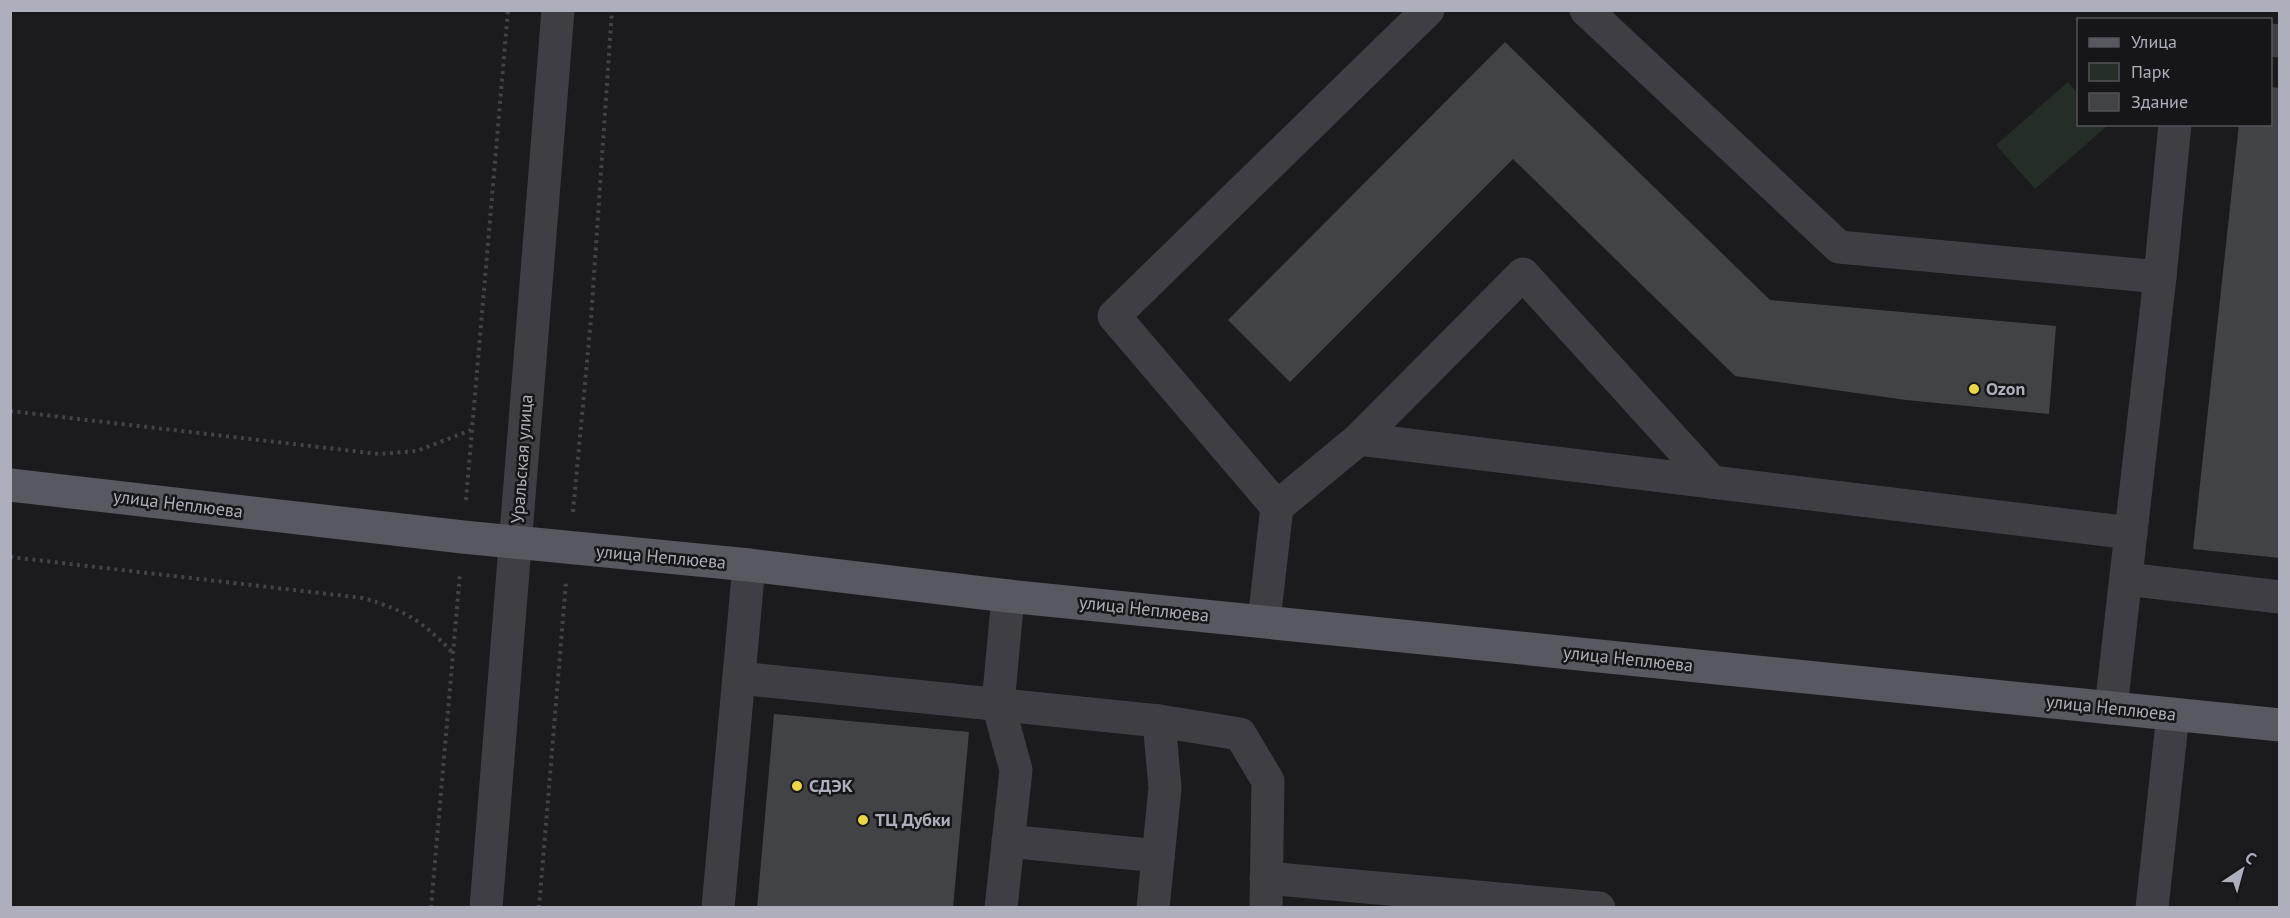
<svg xmlns="http://www.w3.org/2000/svg" width="2290" height="918" font-family="'PT Sans',sans-serif">
<style>
.green{fill:#252d27}
.building{fill:#424347}
.lines{fill:none;stroke-linecap:round;stroke-linejoin:round}
.path{stroke:#424249;stroke-width:4;stroke-dasharray:3 4.5;stroke-linecap:butt}
.minor{stroke:#3e3e44;stroke-width:33}
.major{stroke:#585861;stroke-width:33}
.poi-dot{fill:#ebd745;stroke:#161618;stroke-width:2}
.labels{text-anchor:middle;stroke-width:5;stroke-linejoin:round;paint-order:stroke}
.poi-label{font-size:18px;font-weight:bold;fill:#aeafbc;stroke:#161618;text-anchor:start}
.street-label{font-size:18px;fill:#aeafbc;stroke:#161618}
</style>
<rect width="100%" height="100%" fill="#1b1b1d"/>
<path class="green" d="M2068,82l10,12v30l29,2 -72,63 -39,-44z"/>
<g class="building">
<path d="M1505,42l265,258 286,26 -7,88 -143,-14 -171,-24 -222,-217 -223,223 -62,-62z"/>
<path d="M2271,87l9,1v470l-87,-9 46,-425h32z"/>
<path d="M774,714l195,18 -16,176h-196z"/>
</g>
<g class="lines">
<g class="path">
<path d="M10,411l369,43 38,-3 54,-21"/>
<path d="M466,500l42,-490"/>
<path d="M573,512l18,-193 21,-309"/>
<path d="M10,557l353,41c43,13 58,22 89,54"/>
<path d="M431,908l29,-335"/>
<path d="M539,908l27,-326"/>
</g>
<g class="minor">
<path d="M1586,10l253,237 321,30 -49,431"/>
<path d="M2270,40l10,1"/>
<path d="M2160,277l15,-153"/>
<path d="M1359,439l353,43"/>
<path d="M1277,507l-163,-191 314,-306"/>
<path d="M2126,579l154,18"/>
<path d="M1264,621l13,-114 82,-68 164,-165 189,208 419,51"/>
<path d="M739,678l420,43 81,13 28,47 -2,127"/>
<path d="M1008,841l150,15"/>
<path d="M1266,878l333,30"/>
<path d="M486,908l72,-898"/>
<path d="M718,908l31,-343"/>
<path d="M1001,908l15,-138 -18,-66 10,-108"/>
<path d="M1153,908l12,-120 -6,-67"/>
<path d="M2152,908l21,-194"/>
</g>
<path class="major" d="M10,485l453,52 286,28 259,31 1272,129"/>
</g>
<g class="poi-dot">
<circle cx="1974" cy="389" r="6"/>
<circle cx="797" cy="786" r="6"/>
<circle cx="863" cy="820" r="6"/>
</g>
<g class="labels">
<g class="poi-label">
<text x="1986" y="395">Ozon</text>
<text x="809" y="792">СДЭК</text>
<text x="875" y="826">ТЦ Дубки</text>
</g>
<g class="street-label">
<text transform="translate(522 459) rotate(-86)" y="6">Уральская улица</text>
<text transform="translate(178 504) rotate(7)" y="6">улица Неплюева</text>
<text transform="translate(661 557) rotate(5)" y="6">улица Неплюева</text>
<text transform="translate(1144 609) rotate(6)" y="6">улица Неплюева</text>
<text transform="translate(1628 659) rotate(6)" y="6">улица Неплюева</text>
<text transform="translate(2111 708) rotate(6)" y="6">улица Неплюева</text>
</g>
</g>
<rect width="2290" height="918" fill="none" stroke="#aeafbc" stroke-width="24"/>
<rect x="2077" y="18" width="195" height="108" fill="#161618" stroke="#53535a" stroke-width="1.5"/>
<rect x="2089" y="38" width="30" height="9" fill="#585861" stroke="#53535a" stroke-width="1.5"/>
<text x="2131" y="48" font-size="18" fill="#aeafbc">Улица</text>
<rect x="2089" y="63" width="30" height="18" fill="#252d27" stroke="#53535a" stroke-width="1.5"/>
<text x="2131" y="78" font-size="18" fill="#aeafbc">Парк</text>
<rect x="2089" y="93" width="30" height="18" fill="#424347" stroke="#53535a" stroke-width="1.5"/>
<text x="2131" y="108" font-size="18" fill="#aeafbc">Здание</text>
<g transform="translate(2242 870) rotate(36)" stroke="#161618" stroke-width="4.5" paint-order="stroke">
<path d="M0-4.5L10 22L0 15L-10 22Z" fill="#aeafbc"/>
<text y="-9" font-size="16" font-weight="bold" text-anchor="middle" fill="#aeafbc">С</text>
</g>
</svg>
